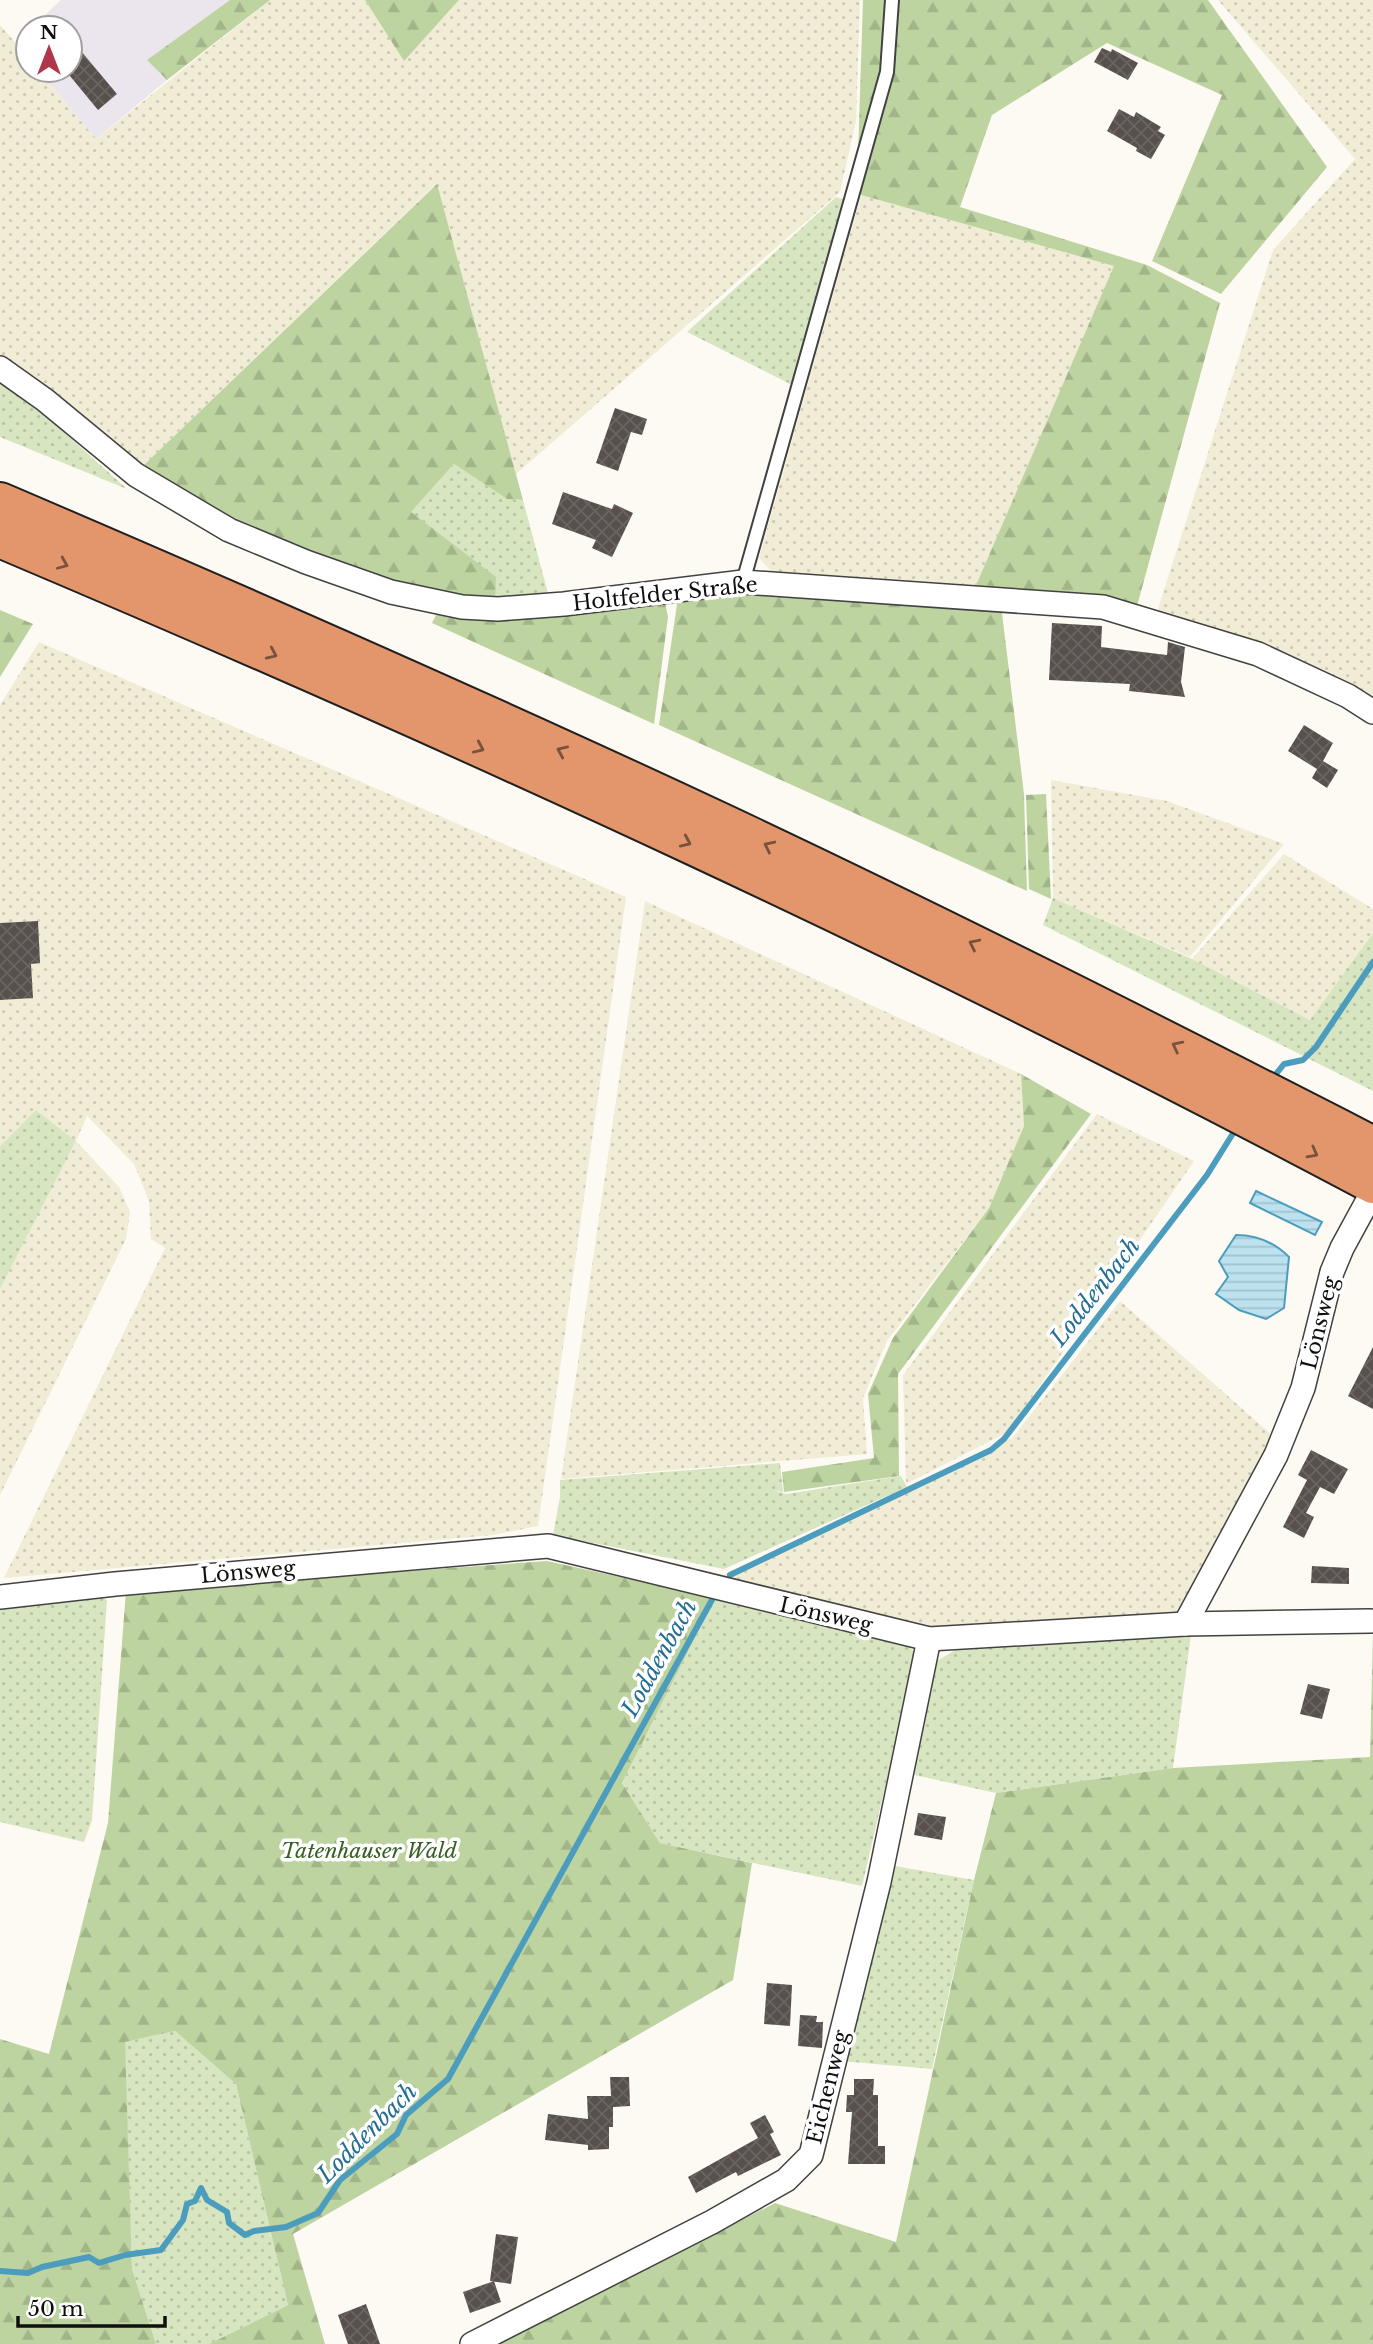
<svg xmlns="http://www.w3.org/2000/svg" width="1373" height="2344" font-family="'Libre Baskerville',serif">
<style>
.industrial{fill:#ebe5ed}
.farmland{fill:url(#farmland-dots)}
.grass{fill:url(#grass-dots)}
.forest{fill:url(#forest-firs)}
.water{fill:url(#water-rules);stroke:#4c9cbe;stroke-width:2}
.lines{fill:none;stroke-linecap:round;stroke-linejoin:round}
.stream{stroke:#4c9cbe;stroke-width:6}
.building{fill:url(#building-cross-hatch)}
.service-casing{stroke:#424242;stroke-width:16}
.minor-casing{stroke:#424242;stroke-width:26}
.motorway-casing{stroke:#202020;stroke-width:42}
.service{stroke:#fff;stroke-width:12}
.minor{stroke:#fff;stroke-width:23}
.motorway{stroke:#e3966b;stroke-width:38}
.oneway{stroke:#79523d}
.labels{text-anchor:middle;stroke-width:7;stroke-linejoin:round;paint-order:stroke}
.street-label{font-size:21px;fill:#0f0f0f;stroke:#fff}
.park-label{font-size:21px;font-style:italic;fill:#386026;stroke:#fff}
.water-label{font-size:23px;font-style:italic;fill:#266f93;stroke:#fff}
</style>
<defs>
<pattern id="farmland-dots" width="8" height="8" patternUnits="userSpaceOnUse" patternTransform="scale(1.75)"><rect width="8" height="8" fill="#f1ecd5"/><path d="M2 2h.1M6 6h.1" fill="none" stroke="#cdc9b6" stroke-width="1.8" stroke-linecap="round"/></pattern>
<pattern id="grass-dots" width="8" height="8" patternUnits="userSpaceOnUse" patternTransform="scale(1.75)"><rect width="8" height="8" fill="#d7e5c0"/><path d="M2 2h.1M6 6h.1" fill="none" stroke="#b7c3a4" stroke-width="1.8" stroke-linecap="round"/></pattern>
<pattern id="forest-firs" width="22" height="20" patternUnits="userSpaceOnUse" patternTransform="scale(1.75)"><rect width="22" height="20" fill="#bdd4a1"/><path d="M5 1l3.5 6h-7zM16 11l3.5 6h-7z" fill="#a1b589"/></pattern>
<pattern id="water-rules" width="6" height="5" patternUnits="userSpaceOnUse" patternTransform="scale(1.75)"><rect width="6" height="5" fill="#bde2ef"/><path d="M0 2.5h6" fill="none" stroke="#a1c1cc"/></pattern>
<pattern id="building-cross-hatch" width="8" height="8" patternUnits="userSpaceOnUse" patternTransform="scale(1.75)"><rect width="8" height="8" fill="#57504d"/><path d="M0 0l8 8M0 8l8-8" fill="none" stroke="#6a6562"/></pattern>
</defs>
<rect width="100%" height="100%" fill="#fdfaf3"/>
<path class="industrial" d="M61,0h169l-82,60 19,20 -71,59 -58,-69h32v-42h-39z"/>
<g class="farmland">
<path d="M270,0h95l39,60 55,-60h401l-4,121 -16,71 -324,282 -80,-290 -292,281 -117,-93 -27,-14v-333l28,32v13h10l58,69z"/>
<path d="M1218,0h155v704l-48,-32 -52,-22 -117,-35 117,-365 82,-91z"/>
<path d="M861,195l254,71 -141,324 -199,-15 -16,-17z"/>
<path d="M39,642l587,255 -88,629 -45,9 -489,43 161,-330 -14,-9 -2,-38 -15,-37 -47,-48 -11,25 43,46 11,25 -4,27 -126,256v-206l76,-148 -40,-31 -36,36v-441z"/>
<path d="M1051,780l116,21 117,43 -94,113 -137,-59z"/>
<path d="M1284,854l89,55v24l-63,87 -118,-61z"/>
<path d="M645,901l376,173 3,52 -35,82 -102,133 -24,57 4,56 -306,25z"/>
<path d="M1097,1114l97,47 -186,271 -102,52 -3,-109z"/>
<path d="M1120,1301l153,135 -88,176 -254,19 -208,-56 290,-138z"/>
</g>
<g class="grass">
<path d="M836,197l10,3 -52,186 -107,-54z"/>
<path d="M0,383l49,36 78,70 -127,-52z"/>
<path d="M454,464l53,35 16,1 26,97 -54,3 -84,-88z"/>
<path d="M1053,898l139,61 118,61 63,-87v158l-330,-166z"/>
<path d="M36,1110l40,31 -76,148v-143z"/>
<path d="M780,1463l3,29 -10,-2 13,4 115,-18 6,11 -183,82 -171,-34 7,-38v-17z"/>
<path d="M98,1595l9,5 -15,220 -8,22 -84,-20v-215z"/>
<path d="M715,1598l185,40 16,16 -54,232 -202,-43 -38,-60z"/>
<path d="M1191,1635l-18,133 -177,25 -86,-19 22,-110 30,-18z"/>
<path d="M889,1865l85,15 -42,189 -91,-8z"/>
<path d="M175,2031l61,53 52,221 -79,39h-53l-24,-75 -8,-227z"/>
</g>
<g class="forest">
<path d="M230,0h40l-103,80 -20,-20z"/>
<path d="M365,0h94l-55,61z"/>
<path d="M863,0h345l119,167 -106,127 -69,-33 70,-166 -115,-52 -115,72 -32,92 187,58 73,38 -83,303 -163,-16 140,-324 -253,-71 -3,-40z"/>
<path d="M437,184l86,316 -16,-1 -53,-35 -43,48 85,65 -1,23 -75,-11 -108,-35 -78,-36 -90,-53z"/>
<path d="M743,586l259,27 22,181 3,97 -368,-166 20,-134z"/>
<path d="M665,602l3,15 -14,107 -222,-101 5,-10z"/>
<path d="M0,610l33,14 -33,53z"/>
<path d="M1046,794l5,105 -22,-10 -3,-94z"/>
<path d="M1021,1074l70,40 -193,260 1,102 -115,16 -2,-20 92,-14 -6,-64 25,-56 96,-130 35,-82z"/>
<path d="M547,1561l168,37 -93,185 38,60 92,20 -19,117 -440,254 32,110h-116l79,-39 -52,-221 -61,-53 -50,11 7,227 24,75h-156v-305l49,15 59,-231 18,-232z"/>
<path d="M1373,1633v711h-874l276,-141 121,39 78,-362 22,-87 177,-25 197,-11z"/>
</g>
<g class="water">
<path d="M1256,1191l66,31 -7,13 -65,-32z"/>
<path d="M1236,1235c21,0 38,7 53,22l-5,51 -18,11 -27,-9 -23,-16 12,-17 -9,-16z"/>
</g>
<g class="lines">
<g class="stream">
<path d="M1272,1079l12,-15 19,-4 13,-13 57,-85"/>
<path d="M730,1575l261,-125 13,-11 203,-264 30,-48"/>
<path d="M0,2271l28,2 14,-6 47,-10 10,6 26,-8 36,-5 22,-30 4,-16 8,-3 6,-13 6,12 20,12 2,11 16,12 9,-4 32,-4 32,-14 22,-33 57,-46 9,-19 42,-36 265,-481"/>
</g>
</g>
<g class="building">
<path d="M1102,48l9,4 1,-3 26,14 -10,17 -34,-18z"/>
<path d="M81,51l36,43 -19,16 -28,-34v-16z"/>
<path d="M1119,109l15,8 2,-5 25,15 -3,4 7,4 -14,24 -15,-8 1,-3 -30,-17z"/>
<path d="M615,408l32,11 -5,16 -11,-3 -13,39 -22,-8z"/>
<path d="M563,492l49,17 2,-5 19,9 -21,44 -20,-9 4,-8 -44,-16z"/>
<path d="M1052,623l50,3 -1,21 66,8 1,-13 17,5 -4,35 4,15 -56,-6 1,-7 -81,-4z"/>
<path d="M1304,725l29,18 -10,18 15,9 -11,18 -15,-10 5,-9 -29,-18z"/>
<path d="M38,921l2,42 -9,1 2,34 -33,2v-77z"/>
<path d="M1373,1347v62l-25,-13z"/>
<path d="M1311,1450l37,19 -14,25 -14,-7 -14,26 8,4 -10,21 -21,-11 24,-47 -9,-5z"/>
<path d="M1312,1566l37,2v16l-38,-1z"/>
<path d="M1308,1684l22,5 -8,30 -22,-5z"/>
<path d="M918,1813l28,4 -4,23 -28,-5z"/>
<path d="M767,1983l25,2 -2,41 -26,-2z"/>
<path d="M800,2015l17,1 -1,6h7l-1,26 -24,-2z"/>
<path d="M610,2077h19l1,29 -17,1v20h-4v22l-21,1v-5l-43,-5 3,-26 40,5 -1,-23h24z"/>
<path d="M854,2079h20l-1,16h5v51h7v18h-37l4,-52h-6l1,-17h7z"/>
<path d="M765,2115l9,17 -4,2 11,21 -43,21 -2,-4 -40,21 -8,-16 70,-39 -8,-15z"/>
<path d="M496,2234l22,3 -7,47 -21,-3z"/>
<path d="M494,2281l7,21 -31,11 -7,-21z"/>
<path d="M366,2304l14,40h-32l-10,-29z"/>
</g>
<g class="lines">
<g class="service-casing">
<path id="service" d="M743,582l144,-510 5,-72"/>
</g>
<g class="minor-casing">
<g id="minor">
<path d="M0,368l45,32 91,75 93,55 77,32 85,30 71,15 36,2 66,-5 179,-22 360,25 155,47 90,42 25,16"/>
<path d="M0,1597l115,-13 433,-38 381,93 256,-15 185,-3"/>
<path d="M1185,1624l91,-169 27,-67 29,-116 10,-24 31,-57"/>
<path d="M472,2344l240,-122 74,-42 25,-25 68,-273 50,-243"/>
</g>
</g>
<g class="motorway-casing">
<g id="motorway">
<path d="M0,502c243,104 485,210 724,322 219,103 434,212 649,322"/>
<path d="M0,538c466,197 926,408 1373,646"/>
</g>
</g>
<use href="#service" class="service"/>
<use href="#minor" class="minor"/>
<use href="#motorway" class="motorway"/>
</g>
<defs><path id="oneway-chevron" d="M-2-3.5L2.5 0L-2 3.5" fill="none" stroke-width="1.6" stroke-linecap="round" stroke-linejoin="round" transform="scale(1.75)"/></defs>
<g class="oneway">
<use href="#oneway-chevron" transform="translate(63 564) rotate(23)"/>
<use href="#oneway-chevron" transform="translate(272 654) rotate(24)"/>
<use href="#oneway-chevron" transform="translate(479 748) rotate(24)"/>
<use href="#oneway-chevron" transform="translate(562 751) rotate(-156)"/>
<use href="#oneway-chevron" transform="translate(686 842) rotate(24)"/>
<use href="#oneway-chevron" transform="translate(769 846) rotate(-154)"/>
<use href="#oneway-chevron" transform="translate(974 944) rotate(-154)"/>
<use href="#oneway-chevron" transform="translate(1177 1046) rotate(-153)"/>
<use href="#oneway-chevron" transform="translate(1313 1153) rotate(28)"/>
</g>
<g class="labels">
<g class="street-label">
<text transform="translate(665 594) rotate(-6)" y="7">Holtfelder Straße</text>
<text transform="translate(1320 1323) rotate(-76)" y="7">Lönsweg</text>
<text transform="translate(248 1572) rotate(-5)" y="7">Lönsweg</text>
<text transform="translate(826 1615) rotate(13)" y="7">Lönsweg</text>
<text transform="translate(828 2087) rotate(-76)" y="7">Eichenweg</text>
</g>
<g class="park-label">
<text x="369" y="1858">Tatenhauser Wald</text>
</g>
<g class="water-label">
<text transform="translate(1095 1292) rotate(-52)" y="8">Loddenbach</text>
<text transform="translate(659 1658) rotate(-61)" y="8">Loddenbach</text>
<text transform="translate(367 2133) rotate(-45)" y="8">Loddenbach</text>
</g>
</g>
<g transform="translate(49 49)"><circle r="33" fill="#ffffff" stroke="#9f9f9f" stroke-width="2"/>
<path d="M0-5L12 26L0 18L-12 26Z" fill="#b03749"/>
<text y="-10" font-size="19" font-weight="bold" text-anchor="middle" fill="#0f0f0f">N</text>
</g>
<path d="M18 2316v10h147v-10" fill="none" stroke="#0f0f0f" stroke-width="3.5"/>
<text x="28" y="2316" font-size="21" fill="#0f0f0f" stroke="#ffffff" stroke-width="5" paint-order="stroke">50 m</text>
</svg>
